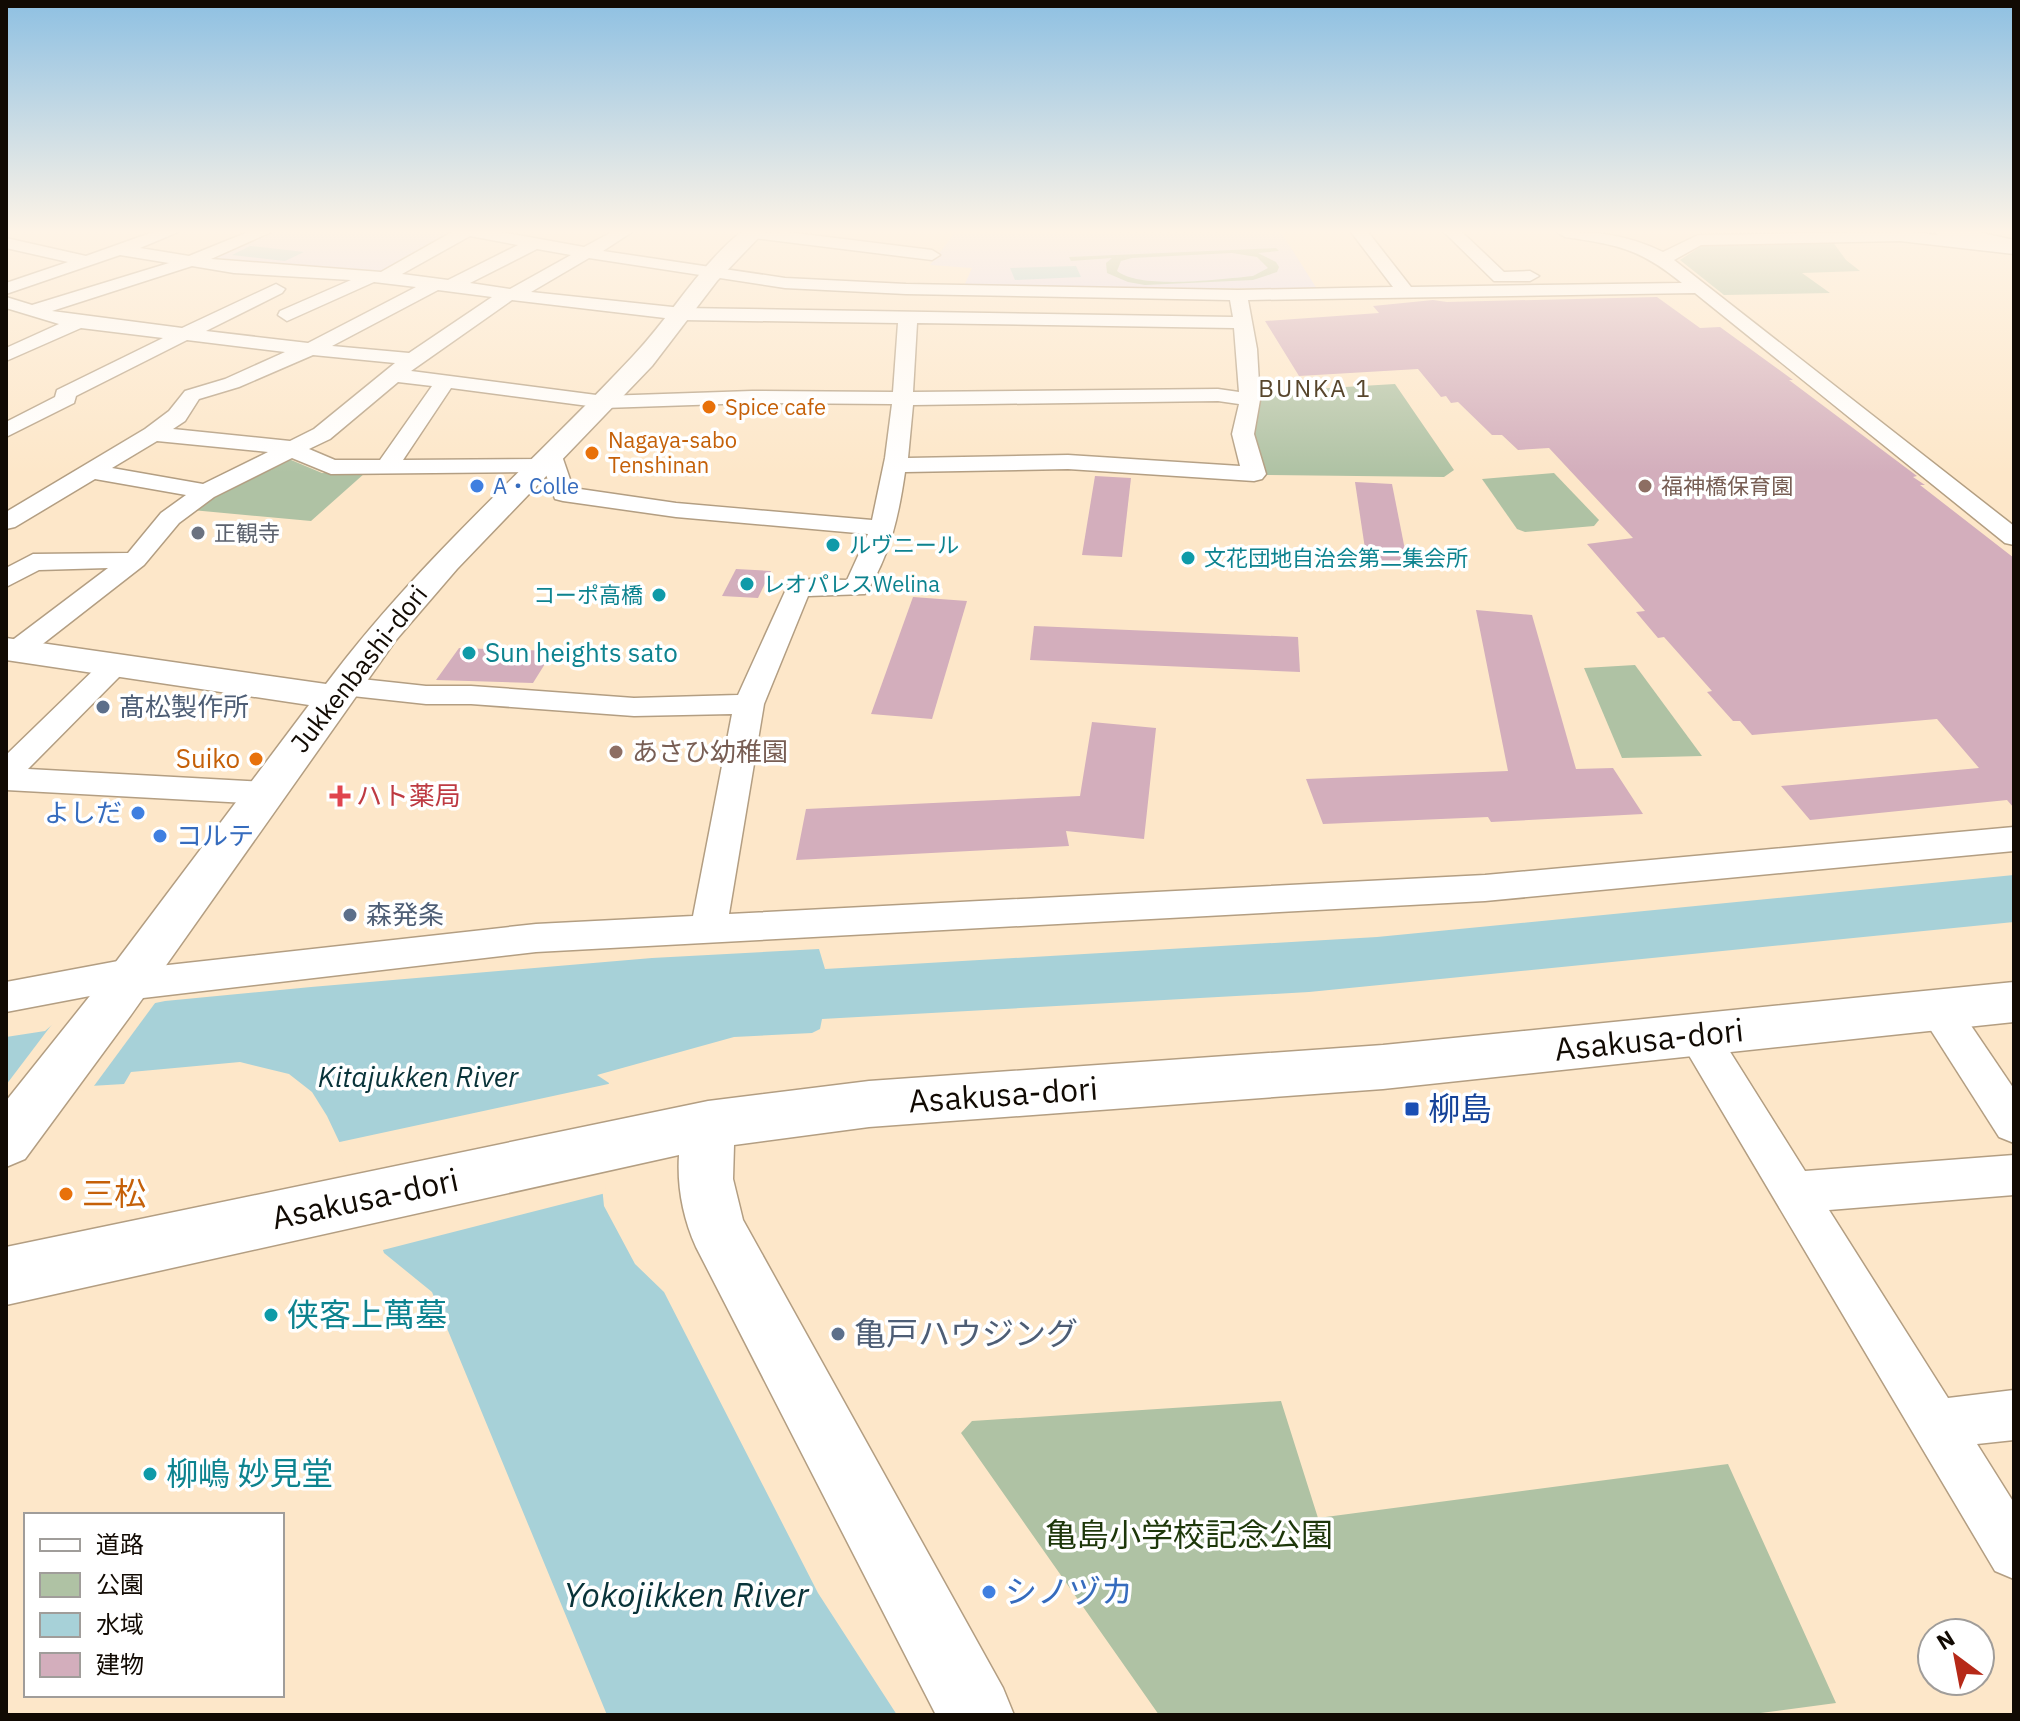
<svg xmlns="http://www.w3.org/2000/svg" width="2020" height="1721" font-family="'IBM Plex Sans','Noto Sans JP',sans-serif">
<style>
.education{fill:#e6dcf1}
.green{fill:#afc2a4;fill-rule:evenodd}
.water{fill:#a7d1d8}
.pier{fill:#fde7c9}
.building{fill:#d3aebc}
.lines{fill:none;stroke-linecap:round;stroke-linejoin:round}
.street-casing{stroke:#b39e82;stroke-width:3}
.secondary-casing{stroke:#b39e82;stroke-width:3}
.street{fill:#fff;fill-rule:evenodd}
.secondary{fill:#fff;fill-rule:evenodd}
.food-dot{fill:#e8710a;stroke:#fff;stroke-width:3}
.shop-dot{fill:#3f7fe0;stroke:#fff;stroke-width:3}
.education-dot{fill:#8d6e63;stroke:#fff;stroke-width:3}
.worship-dot{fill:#6b7280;stroke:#fff;stroke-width:3}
.culture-dot{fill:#0f9aa8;stroke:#fff;stroke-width:3}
.service-dot{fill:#5c6f8a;stroke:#fff;stroke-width:3}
.health-dot{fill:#e0444e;stroke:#fff;stroke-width:3}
.transit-dot{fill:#1a4fb4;stroke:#fff;stroke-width:3}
.labels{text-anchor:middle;stroke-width:7;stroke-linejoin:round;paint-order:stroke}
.far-food-label{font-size:22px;fill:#c56008;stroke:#fff;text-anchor:start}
.far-shop-label{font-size:22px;fill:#366cbe;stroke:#fff;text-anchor:start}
.far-education-label{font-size:22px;fill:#785e54;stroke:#fff;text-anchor:start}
.far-worship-label{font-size:22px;fill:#5b616d;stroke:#fff;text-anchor:start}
.far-culture-label{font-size:22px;fill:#0d838f;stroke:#fff;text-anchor:start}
.far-neighbourhood-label{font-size:24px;letter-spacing:2px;fill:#58462d;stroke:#fff}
.culture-label{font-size:26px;fill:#0d838f;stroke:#fff;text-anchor:start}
.street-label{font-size:26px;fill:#110a03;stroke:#fff}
.service-label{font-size:26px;fill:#4e5e75;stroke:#fff;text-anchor:start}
.education-label{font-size:26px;fill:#785e54;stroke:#fff;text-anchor:start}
.food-label{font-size:26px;fill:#c56008;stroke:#fff;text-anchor:end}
.health-label{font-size:26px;fill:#be3a42;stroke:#fff;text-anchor:start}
.shop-label{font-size:26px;fill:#366cbe;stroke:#fff;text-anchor:end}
.water-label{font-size:28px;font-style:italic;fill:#093339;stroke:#fff}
.near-street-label{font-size:32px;fill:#110a03;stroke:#fff}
.near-transit-label{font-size:32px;fill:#164399;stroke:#fff;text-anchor:start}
.near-food-label{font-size:32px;fill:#c56008;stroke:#fff;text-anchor:start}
.near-culture-label{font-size:32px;fill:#0d838f;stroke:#fff;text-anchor:start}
.near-service-label{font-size:32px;fill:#4e5e75;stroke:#fff;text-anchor:start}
.near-park-label{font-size:32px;fill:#1d370a;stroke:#fff}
.near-shop-label{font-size:32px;fill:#366cbe;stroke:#fff;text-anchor:start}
.near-water-label{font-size:34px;font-style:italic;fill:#093339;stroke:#fff}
</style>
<rect width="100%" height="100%" fill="#fde7c9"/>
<g class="education">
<path d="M271,232h186l-78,42 -172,-13 -1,-3z"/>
<path d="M1281,232l36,57 -353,-3 8,-18 -42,-3 24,-31z"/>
</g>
<g class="green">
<path d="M1832,241l14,19 14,11 -58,2 28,20 -106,2 -44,-35 26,-17z"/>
<path d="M1276,248l3,3 -21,2 18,9 3,5 -2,5 -24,8 -108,5 -17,-3 -21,-9 -1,-10 6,-5 -41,3 -2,-4zM1232,253l25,4 11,11 -15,8c-31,3 -112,14 -136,-5l4,-10 11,-3z"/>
<path d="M1395,384l59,86 -10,7 -177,-2 -13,-41 7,-42z"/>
<path d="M284,457l38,16h43l-54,48 -119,-11z"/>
<path d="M1554,473l45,47 -5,6 -69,6 -8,-3 -35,-50z"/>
<path d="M1635,665l67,91 -80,2 -38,-90z"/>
<path d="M1281,1401l37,117 410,-54 108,239 -91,12h-586l-198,-282 11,-12z"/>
</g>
<g class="water">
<path d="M250,246h1l53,6 -19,9 -53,-6z"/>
<path d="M1076,266l5,11 -66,3 -5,-12z"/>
<path d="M2014,875v47l-705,70 -487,27 -2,10 -8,4 -78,4 -137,38 12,8 -12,54 7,69 31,58 29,28 154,301 79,122h-290l-175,-423 -48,-39 -21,-61 -36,-76 -15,-24 -23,-18 -49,-12 -109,10 -7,12 -118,7v-54l39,-6 8,-7 112,-23 146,-14 341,-29 167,-9 6,20 552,-32z"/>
</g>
<g class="pier">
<path d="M158,999l-67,91 -85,5v-10l50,-66z"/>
<path d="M613,1083l-12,54 5,56 -227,58 -20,-58 -24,-50z"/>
</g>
<g class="building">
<path d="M1657,297l43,31 20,-1 73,53h-4l128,96 -4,1 12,8h-5l94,73v250l-7,-8 -197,20 -29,-34 198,-18 -42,-49 -185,16 -12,-14h-7l-26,-29 5,-1 -48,-54 -6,1 -22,-26 9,-1 -58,-67 46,-6 -84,-90 -31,2 -16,-15h-10l-34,-33 -7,1 -5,-7 -5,1 -23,-28 -119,7 -34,-55 114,-8 -6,-7 60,-6 14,2z"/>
<path d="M1095,476l36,2 -9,79 -40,-2z"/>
<path d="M1355,482l37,2 16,81 -41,-3z"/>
<path d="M736,569l35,2 -13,27 -36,-2z"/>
<path d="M913,597l54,4 -35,118 -61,-5z"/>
<path d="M1476,610l56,5 44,154 37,-1 30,46 -152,8 -3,-5 -165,7 -17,-45 202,-8z"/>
<path d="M1034,626l264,11 2,35 -270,-12z"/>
<path d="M459,648l94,3 -20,32 -97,-3z"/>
<path d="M1092,722l64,6 -12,111 -78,-8 3,15 -273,14 10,-51 274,-13z"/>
</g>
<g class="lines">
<g class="street-casing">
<g id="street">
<path d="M153,232h25l-38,16 49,8 59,-24h23l-60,27 170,13 71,-40h49l83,15 28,-15h20l-29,19 182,27 121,6 332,6 155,-3 -42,-55h17l43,55 271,-4c-43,-35 -64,-38 -117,-46l-8,-5c42,0 68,2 106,20l35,-17 213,-3 103,12v10l-114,-13 -199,4 -27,15 340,266v19l-9,-2 -310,-250 -447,7 9,49 3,51 -6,34 12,40 -4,5 -8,2 -186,-12 -163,3c-6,42 -15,85 -40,122l-57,2 -44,108 -35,210 756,-39 529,-48v24l-529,50 -949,51 -410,48 -15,-8 -105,20v-30l128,-24 13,4 3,5 386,-43 157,-8 39,-202 -98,2 -163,-12h-45l-83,-9 -10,-3 -5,-6 5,-6 10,-3 83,9h45l163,12 104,-3 50,-110 22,-6 37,1 21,-46 -192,-17 -113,-16 -8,-2 -10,-27 -214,2 -39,-16 -78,39 -35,26 -35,42 -118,92 -10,2 -10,-2v-12l102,-77 -69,2 -33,17v-19l27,-14 95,-1 33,-40 25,-18 -91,-16 -80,48 -9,2v-17l139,-83 24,-18 16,-20 40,-12 60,-27 -98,-12 -111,56 -2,7 -68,34v-15l49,-25 2,-7 106,-52 -82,-10 -75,33v-13l53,-24 -53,-16v-11l26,8 137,-42 -49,-8 -114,39v-11l62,-21 -62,-14v-10l80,18zM470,236l48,9 -70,35 -46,-6zM537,249l34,6 -61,34 -40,-6zM589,258l196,30 121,6 324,6 3,17 -551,-9 -151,-16zM192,266l42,7 117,7 -71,31 -2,4 9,6 87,-39 42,5 -108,56 -102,-12 76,-38 3,-4 -9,-5 -94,44 -130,-17zM438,290l54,7 -83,56 -77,-7zM512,300l170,20 216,3 -5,69 -141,-1 -148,5 -193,-25zM917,323l317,5 5,64 -21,-3 -305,3zM313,355l82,8 -81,66 -24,12 -117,-12 12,-8 14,-22 40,-12zM398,382l34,4 -52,74h-45l-26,-11 21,-10zM451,388l153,20 148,-5 140,1 -7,54 -13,62 -196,-17 -103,-15 -11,-32 -11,-7 -8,2 -2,8 -138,1zM1218,401l21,3 -7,30 8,32 -172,-11 -160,3 5,-53zM157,441l111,11 -65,32 -91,-16z"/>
<path d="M787,232l145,18 8,5 -8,5 -179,-22 -8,-5z"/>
<path d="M1444,232h18l42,40 26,-1 9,5 -9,5h-36z"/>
<path d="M114,657l10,3 4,6 -4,6 -96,97 236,13 11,3 5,8 -5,8 -11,3 -258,-14v-35l98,-95z"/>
<path d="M1939,994l14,5 61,90v54l-15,-6 -74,-116 -5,-11 5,-11z"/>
<path d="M1698,1019l14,4 93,148 209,-16v40l-185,15 119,188 66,-8v50l-37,4 37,59v76l-19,-8 -311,-524 -5,-12 5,-12z"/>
</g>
</g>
<g class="secondary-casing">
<g id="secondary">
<path d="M741,232h23l-47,49 -65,85 -195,203 -61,71 -265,375 -106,144 -19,8v-66l91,-114 212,-282 -303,-45v-22l320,46c92,-123 203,-217 307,-328 38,-40 65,-89 108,-124z"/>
<path d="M1935,232h43l36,8v12l-76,-16z"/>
<path d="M2014,982v40l-631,67 -514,38 -135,18 -1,34 10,41 260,468 11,27h-78l-240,-468c-13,-29 -19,-60 -17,-92l-673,150v-58l702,-146 161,-20 514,-36z"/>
</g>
</g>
<use href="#street" class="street"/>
<use href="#secondary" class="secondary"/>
</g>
<linearGradient id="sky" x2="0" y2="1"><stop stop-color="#8ec0e2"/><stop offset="0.49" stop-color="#fef4e7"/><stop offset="1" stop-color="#fef4e7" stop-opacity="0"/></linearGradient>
<rect width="2020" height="473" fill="url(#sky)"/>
<g class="food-dot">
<circle cx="709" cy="407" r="8"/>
<circle cx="592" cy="453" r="8"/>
<circle cx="256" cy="759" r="8"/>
<circle cx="66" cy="1194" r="8"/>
</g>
<g class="shop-dot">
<circle cx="477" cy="486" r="8"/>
<circle cx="138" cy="813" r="8"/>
<circle cx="160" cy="836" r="8"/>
<circle cx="989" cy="1592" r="8"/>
</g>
<g class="education-dot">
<circle cx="1645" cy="486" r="8"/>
<circle cx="616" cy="752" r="8"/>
</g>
<circle class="worship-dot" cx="198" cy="533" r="8"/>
<g class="culture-dot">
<circle cx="833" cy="545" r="8"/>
<circle cx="1188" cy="558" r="8"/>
<circle cx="747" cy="584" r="8"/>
<circle cx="659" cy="595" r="8"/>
<circle cx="469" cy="653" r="8"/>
<circle cx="271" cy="1315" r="8"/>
<circle cx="150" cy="1474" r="8"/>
</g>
<g class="service-dot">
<circle cx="103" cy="707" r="8"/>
<circle cx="350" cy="915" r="8"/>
<circle cx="838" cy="1334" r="8"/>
</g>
<path class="health-dot" d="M336 784h8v8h8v8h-8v8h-8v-8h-8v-8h8z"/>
<rect class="transit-dot" x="1404" y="1101" width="16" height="16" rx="4"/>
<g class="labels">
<g class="far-food-label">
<text x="725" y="415">Spice cafe</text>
<text x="608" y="448">Nagaya-sabo<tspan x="608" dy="25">Tenshinan</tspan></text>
</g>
<g class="far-shop-label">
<text x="493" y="494">A・Colle</text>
</g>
<g class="far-education-label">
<text x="1661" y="494">福神橋保育園</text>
</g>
<g class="far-worship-label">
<text x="214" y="541">正観寺</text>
</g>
<g class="far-culture-label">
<text x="849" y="553">ルヴニール</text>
<text x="1204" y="566">文花団地自治会第二集会所</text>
<text x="763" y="592">レオパレスWelina</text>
<text x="643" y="603" text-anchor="end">コーポ高橋</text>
</g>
<g class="far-neighbourhood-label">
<text x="1315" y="397">BUNKA 1</text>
</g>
<g class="culture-label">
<text x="485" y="662">Sun heights sato</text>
</g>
<g class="street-label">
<text transform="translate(359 669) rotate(-52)" y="9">Jukkenbashi-dori</text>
</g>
<g class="service-label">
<text x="119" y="716">髙松製作所</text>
<text x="366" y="924">森発条</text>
</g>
<g class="education-label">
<text x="632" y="761">あさひ幼稚園</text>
</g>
<g class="food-label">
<text x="240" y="768">Suiko</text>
</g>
<g class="health-label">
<text x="356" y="805">ハト薬局</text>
</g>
<g class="shop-label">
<text x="122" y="822">よしだ</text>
<text x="176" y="845" text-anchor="start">コルテ</text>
</g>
<g class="water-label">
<text x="418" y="1087">Kitajukken River</text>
</g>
<g class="near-street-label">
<text transform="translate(1649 1040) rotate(-6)" y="11">Asakusa-dori</text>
<text transform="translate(1003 1095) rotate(-4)" y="11">Asakusa-dori</text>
<text transform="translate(365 1199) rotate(-12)" y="11">Asakusa-dori</text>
</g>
<g class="near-transit-label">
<text x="1428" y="1120">柳島</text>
</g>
<g class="near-food-label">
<text x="82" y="1205">三松</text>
</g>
<g class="near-culture-label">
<text x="287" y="1326">侠客上萬墓</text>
<text x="166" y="1485">柳嶋 妙見堂</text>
</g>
<g class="near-service-label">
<text x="854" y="1345">亀戸ハウジング</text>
</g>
<g class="near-park-label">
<text x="1189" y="1546">亀島小学校記念公園</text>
</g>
<g class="near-shop-label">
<text x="1005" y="1603">シノヅカ</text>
</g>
<g class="near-water-label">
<text x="686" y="1607">Yokojikken River</text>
</g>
</g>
<rect width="2020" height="1721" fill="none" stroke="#110a03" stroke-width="16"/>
<rect x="24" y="1513" width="260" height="184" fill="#ffffff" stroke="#a09d9a" stroke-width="2"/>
<rect x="40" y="1539" width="40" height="12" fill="#ffffff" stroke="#a09d9a" stroke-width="2"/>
<text x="96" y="1553" font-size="24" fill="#110a03">道路</text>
<rect x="40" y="1573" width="40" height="24" fill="#afc2a4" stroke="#a09d9a" stroke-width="2"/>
<text x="96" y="1593" font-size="24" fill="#110a03">公園</text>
<rect x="40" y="1613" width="40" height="24" fill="#a7d1d8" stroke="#a09d9a" stroke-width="2"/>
<text x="96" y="1633" font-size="24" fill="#110a03">水域</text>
<rect x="40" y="1653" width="40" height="24" fill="#d3aebc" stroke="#a09d9a" stroke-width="2"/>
<text x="96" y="1673" font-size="24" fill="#110a03">建物</text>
<g transform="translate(1956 1657) rotate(328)"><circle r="38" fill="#ffffff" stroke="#a09d9a" stroke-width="2"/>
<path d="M0-6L14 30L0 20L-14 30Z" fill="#b62918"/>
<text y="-12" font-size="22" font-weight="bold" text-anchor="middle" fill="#110a03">N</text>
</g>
</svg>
